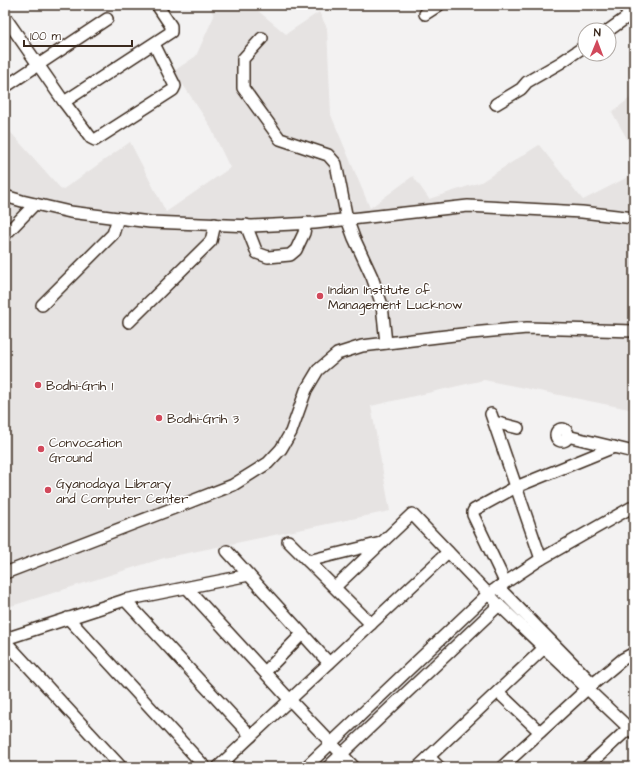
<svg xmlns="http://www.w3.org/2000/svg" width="639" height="772" font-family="'Architects Daughter',sans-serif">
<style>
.built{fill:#e6e3e2}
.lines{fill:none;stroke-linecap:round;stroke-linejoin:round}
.minor-casing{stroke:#3b2a1e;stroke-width:14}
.minor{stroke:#fff;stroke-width:11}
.poi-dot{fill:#d1495b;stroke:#fff;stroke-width:1.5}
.labels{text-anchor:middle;stroke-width:3;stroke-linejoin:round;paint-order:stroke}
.poi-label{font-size:13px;fill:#3b2a1e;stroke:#fff;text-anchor:start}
</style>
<rect width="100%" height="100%" fill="#f3f2f2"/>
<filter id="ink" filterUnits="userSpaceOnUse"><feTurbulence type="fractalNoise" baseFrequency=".025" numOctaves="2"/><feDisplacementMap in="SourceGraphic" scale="8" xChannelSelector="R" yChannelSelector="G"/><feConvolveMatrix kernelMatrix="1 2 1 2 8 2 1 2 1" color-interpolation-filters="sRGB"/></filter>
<g filter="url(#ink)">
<g class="built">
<path d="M209,5h42l35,29 33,-22 8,16 4,87 39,93 43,-32 16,23 52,-17 58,-37 44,55 51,-26v236l-150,-30 -113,26 19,105 -226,47 -159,50v-482l57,64 68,-48 36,70 64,-44 -21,-44 -35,-53 22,-15 18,-40z"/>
<path d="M634,95v56l-22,-39z"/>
</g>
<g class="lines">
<g class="minor-casing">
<g id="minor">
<path d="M623,5l11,16"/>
<path d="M425,14l14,-9"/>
<path d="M5,17l59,85 27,36 4,2 78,-50 2,-4 -21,-42"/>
<path d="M609,30l21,-15"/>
<path d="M262,38l-19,21v29l37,51 48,16 8,9 11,55 7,19 18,39 10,28 4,38"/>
<path d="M5,87l102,-68"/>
<path d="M64,102l107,-70v-6l-14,-21"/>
<path d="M496,104l25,-15 6,-7 33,-19 25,-17"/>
<path d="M5,196l17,5 48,11 80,10 102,4 63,-3 153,-17 114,6 52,6"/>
<path d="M246,225l11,28 11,4 22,-2 6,-5 8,-17 2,-10"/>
<path d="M5,235l30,-31"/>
<path d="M42,305l71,-71 5,-16"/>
<path d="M129,322l82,-81 4,-17"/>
<path d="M491,414l50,145"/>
<path d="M494,422l24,6"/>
<circle cx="562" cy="435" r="6"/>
<path d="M567,436l67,16"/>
<path d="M288,541l83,83"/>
<path d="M227,551l102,112"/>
<path d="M308,561l73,-18"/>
<path d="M5,573l182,-70 46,-18 35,-22 13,-14 10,-17 15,-42 12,-20 19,-16 25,-8 109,-13 56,-5 107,3"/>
<path d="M505,582l-32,-67v-3l1,-2 42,-23 98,-40"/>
<path d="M335,587l77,-73 87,91 135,128"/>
<path d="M498,587l95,97"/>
<path d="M187,588l103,112 64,67"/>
<path d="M125,600l126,136"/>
<path d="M68,618l137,149"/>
<path d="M5,639l120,-39 124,-25"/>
<path d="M5,641l116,126"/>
<path d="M265,672l37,-38"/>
<path d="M498,692l42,40"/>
<path d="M429,757l10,10"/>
<path d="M218,767l230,-215"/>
<path d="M306,767l182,-173 53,-35 93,-53"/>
<path d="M328,767l171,-162"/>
<path d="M418,767l126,-119"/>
<path d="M502,767l85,-78 36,-30 11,-6"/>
<path d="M587,767l42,-39"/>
</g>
</g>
<use href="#minor" class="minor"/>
</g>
</g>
<g class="poi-dot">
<circle cx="320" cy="296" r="4"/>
<circle cx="38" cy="385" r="4"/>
<circle cx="159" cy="418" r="4"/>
<circle cx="41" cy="449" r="4"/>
<circle cx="48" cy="490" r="4"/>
</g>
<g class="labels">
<g class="poi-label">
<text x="328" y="294">Indian Institute of<tspan x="328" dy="15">Management Lucknow</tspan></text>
<text x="46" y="390">Bodhi-Grih 1</text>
<text x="167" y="423">Bodhi-Grih 3</text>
<text x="49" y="447">Convocation<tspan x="49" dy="15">Ground</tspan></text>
<text x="56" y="488">Gyanodaya Library<tspan x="56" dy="15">and Computer Center</tspan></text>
</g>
</g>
<rect width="639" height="772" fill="none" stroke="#fff" stroke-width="20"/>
<rect x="10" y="10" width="619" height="752" fill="none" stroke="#3b2a1e" stroke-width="1.5" filter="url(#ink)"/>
<g transform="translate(597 42) rotate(1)"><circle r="19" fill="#ffffff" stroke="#b1aaa5"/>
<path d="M0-3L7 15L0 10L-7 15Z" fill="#d1495b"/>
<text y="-6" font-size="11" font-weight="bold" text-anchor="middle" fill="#3b2a1e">N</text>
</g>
<path d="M24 40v6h108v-6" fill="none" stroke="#3b2a1e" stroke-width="2"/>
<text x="30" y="40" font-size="12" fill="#3b2a1e" stroke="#ffffff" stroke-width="3" paint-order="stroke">100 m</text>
</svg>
